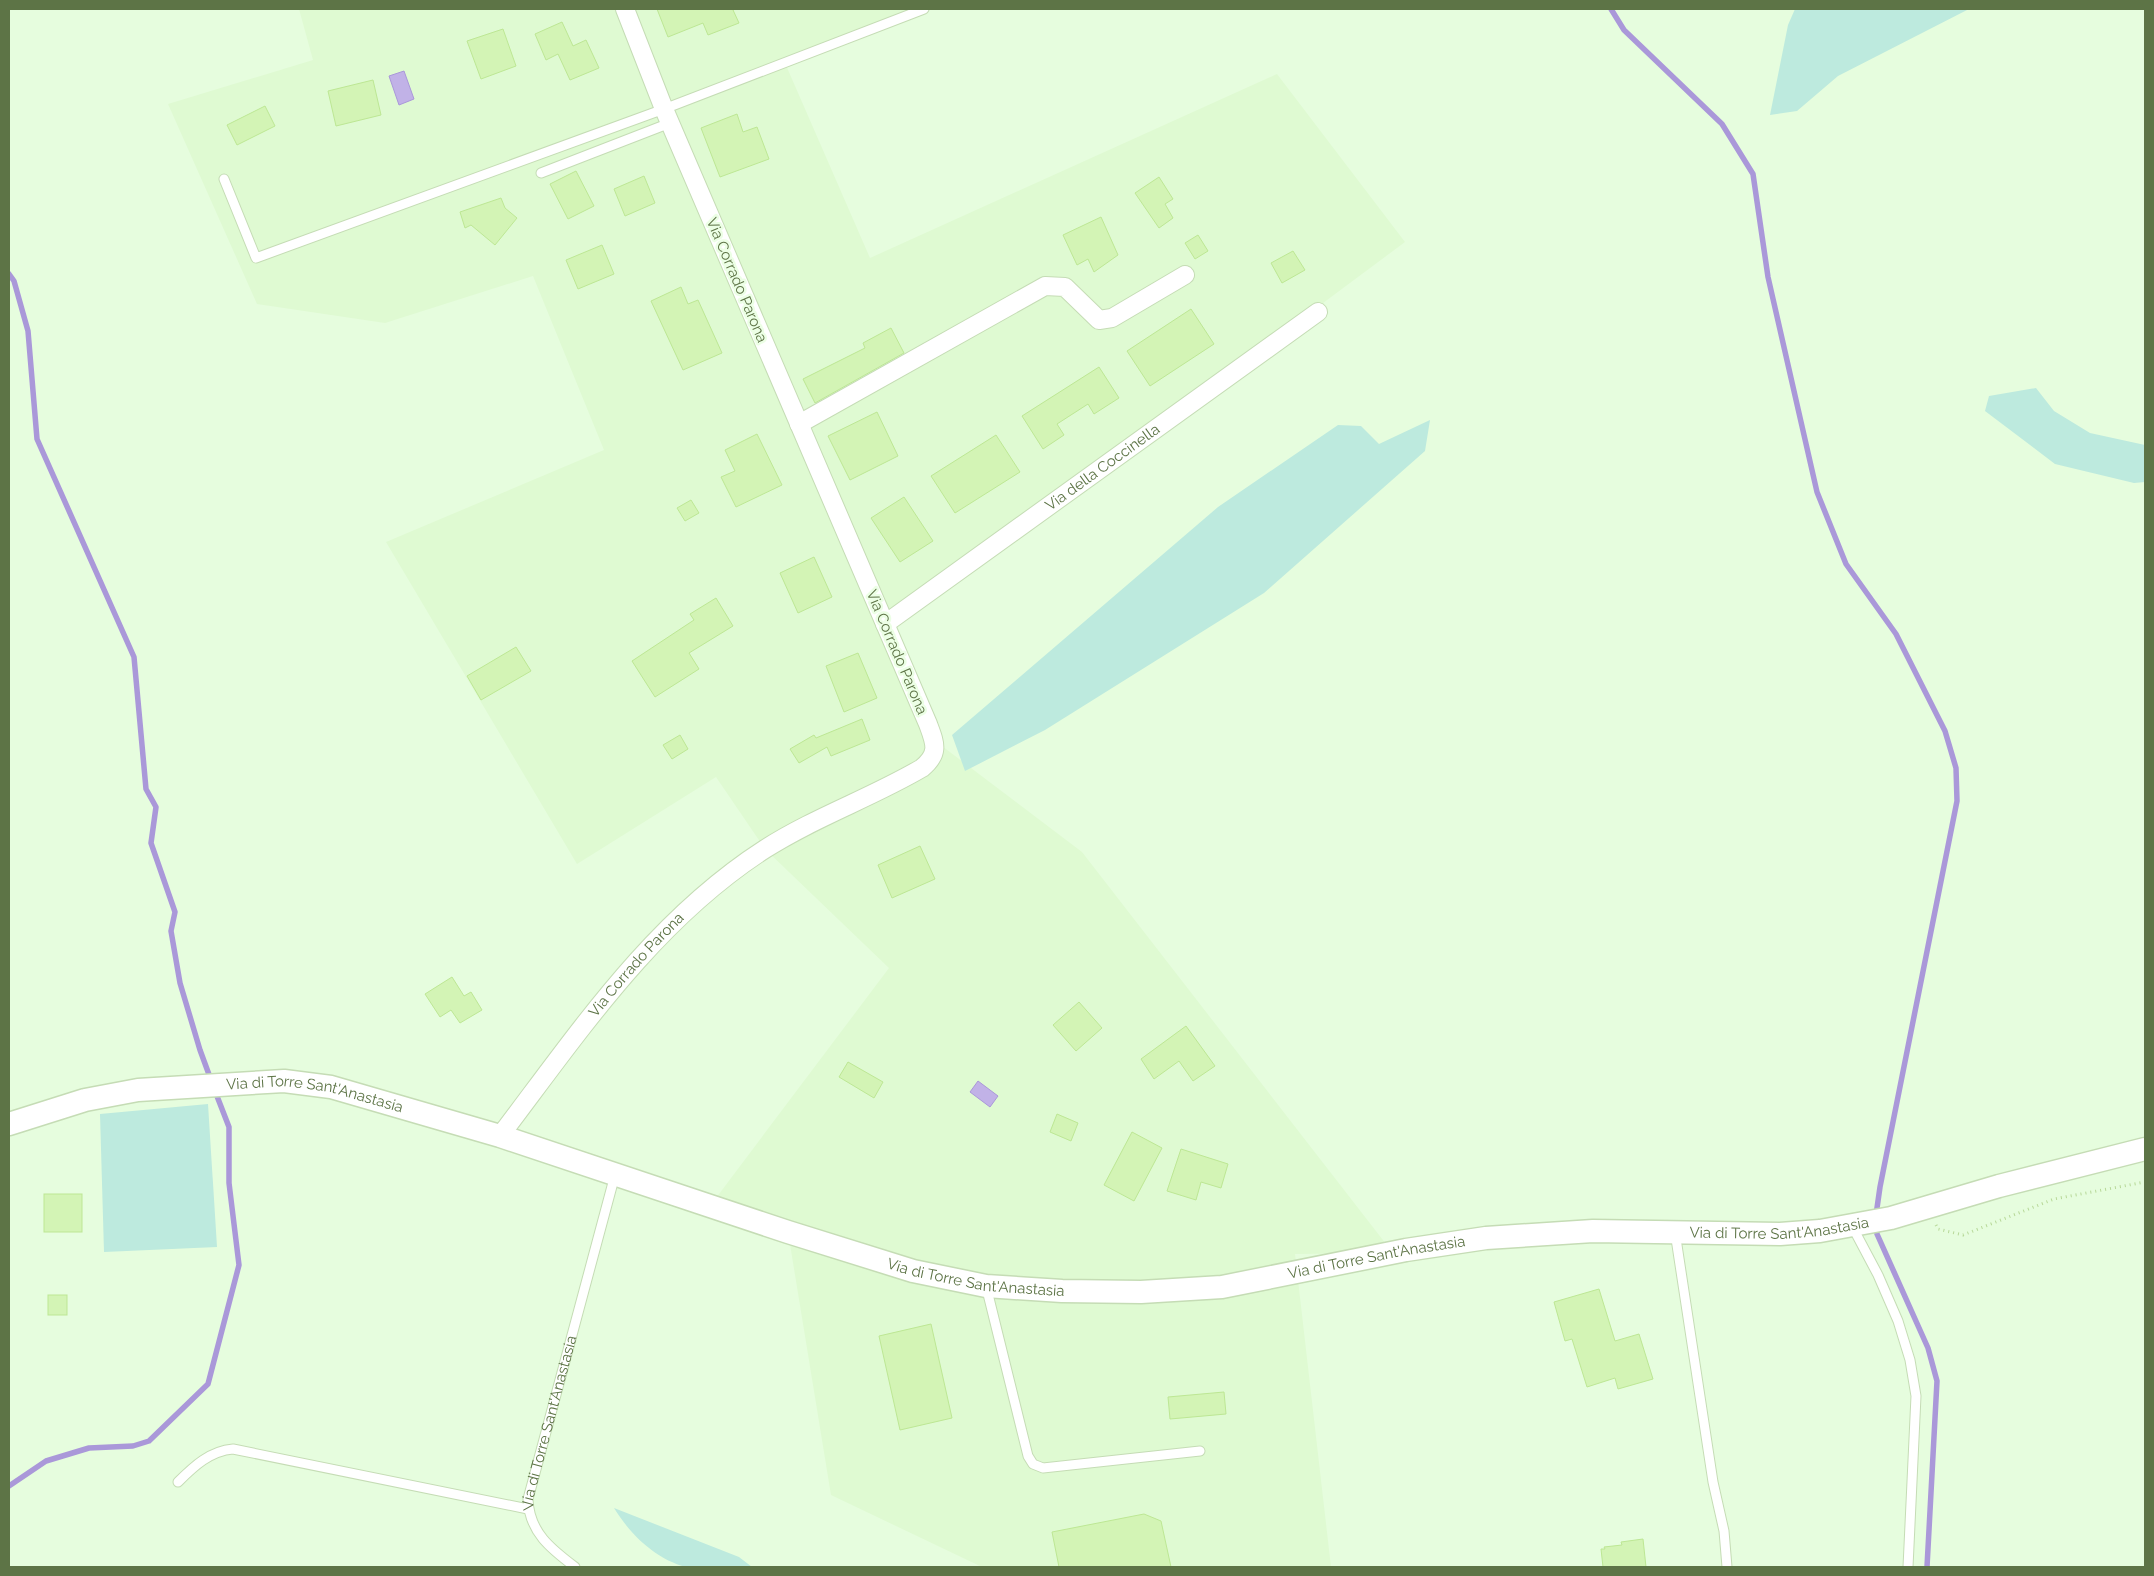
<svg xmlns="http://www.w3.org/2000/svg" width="2154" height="1576" font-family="Raleway,sans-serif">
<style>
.residential{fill:#dffad2}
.green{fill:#bdeade}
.water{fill:#c1b2e7;stroke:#aa98d9}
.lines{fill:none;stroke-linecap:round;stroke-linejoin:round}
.stream{stroke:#aa98d9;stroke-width:5.5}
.building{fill:#d3f4b5;stroke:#bde794}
.service-casing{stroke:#c5dcb5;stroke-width:11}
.minor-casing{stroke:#c5dcb5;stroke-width:20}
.tertiary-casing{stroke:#c5dcb5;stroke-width:25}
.path{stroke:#b7d898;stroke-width:3;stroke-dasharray:1 4;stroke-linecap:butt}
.service{stroke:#fff;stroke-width:9}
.minor{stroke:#fff;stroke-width:18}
.tertiary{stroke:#fff;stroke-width:22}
.labels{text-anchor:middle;stroke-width:5;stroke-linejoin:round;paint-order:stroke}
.street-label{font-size:15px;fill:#5d7446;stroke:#ecffe5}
</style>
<rect width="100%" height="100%" fill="#e6fdde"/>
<path class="residential" d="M299,9h627l-141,54 85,195 407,-184 128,168 -251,187 -269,195 49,116 148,112 311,401 -98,1 36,313h-349l-151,-72 -43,-263 -78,-26 179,-238 -124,-119 -49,-72 -139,87 -191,-322 218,-92 -71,-174 -148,47 -128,-19 -89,-200 145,-44z"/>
<g class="green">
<path d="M1795,9h174l-131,67 -41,35 -27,4 18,-90z"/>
<path d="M2036,388l18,23 36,22 55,12v37l-11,1 -79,-19 -70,-53 4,-15z"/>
<path d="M1430,420l-5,31 -161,142 -219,137 -80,41 -13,-36 266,-228 120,-82 23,1 18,18z"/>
<path d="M208,1104l9,143 -113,5 -4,-138z"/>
<path d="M614,1508l125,49 13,10c-16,0 -52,3 -66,0 -31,-8 -56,-33 -72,-59z"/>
</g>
<g class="water">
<path d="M404,71l10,28 -15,6 -10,-29z"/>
<path d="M978,1081l20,15 -8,11 -20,-15z"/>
</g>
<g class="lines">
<g class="stream">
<path d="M1611,9l13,21 98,94 31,50 15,103 49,215 29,72 50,70 49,97 11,37 1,33 -77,386 -4,28"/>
<path d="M9,274l5,7 14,50 9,108 97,218 12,132 10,18 -5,36 24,69 -4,19 9,52 20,67 11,30"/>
<path d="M1876,1224l1,10 51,114 9,33 -10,186"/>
<path d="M9,1486l37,-25 43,-13 44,-2 16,-5 59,-57 31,-119 -10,-82v-56l-14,-36"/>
</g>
</g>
<g class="building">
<path d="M657,9h79l-3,1 6,13 -31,12 -5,-12 -35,14z"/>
<path d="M562,22l11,24 13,-6 13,28 -29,12 -12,-26 -12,6 -11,-26z"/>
<path d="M503,29l13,37 -35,13 -14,-38z"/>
<path d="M373,80l8,35 -45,11 -8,-35z"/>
<path d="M265,106l10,20 -38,19 -10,-20z"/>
<path d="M737,114l6,18 14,-5 12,32 -49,18 -19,-49z"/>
<path d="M576,171l18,35 -26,13 -18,-35z"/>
<path d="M644,176l11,27 -30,13 -11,-27z"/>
<path d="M1159,177l14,22 -8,5 8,14 -14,10 -24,-35z"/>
<path d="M501,198l4,10 12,10 -22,27 -24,-20 -6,3 -5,-16z"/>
<path d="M1101,217l17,38 -24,17 -6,-13 -11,6 -14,-30z"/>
<path d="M1198,235l10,16 -13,8 -10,-16z"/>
<path d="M602,245l12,29 -36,15 -12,-29z"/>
<path d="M1293,251l12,19 -23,13 -11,-20z"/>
<path d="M681,287l7,17 10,-4 24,53 -39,17 -32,-69z"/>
<path d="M1191,309l23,35 -64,42 -23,-35z"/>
<path d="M891,328l13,25 -89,50 -12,-24 62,-31 -2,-5z"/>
<path d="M1099,367l20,31 -25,16 -6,-10 -31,20 7,11 -21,14 -21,-33z"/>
<path d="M877,412l21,44 -48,24 -22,-44z"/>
<path d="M757,434l25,51 -46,22 -15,-30 14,-6 -10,-21z"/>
<path d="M996,435l24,37 -65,41 -24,-37z"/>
<path d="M904,497l29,44 -33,21 -29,-44z"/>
<path d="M691,500l8,13 -14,8 -8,-13z"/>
<path d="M814,557l18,40 -34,16 -18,-40z"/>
<path d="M716,598l17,28 -44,27 10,16 -44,28 -23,-36 62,-41 -4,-6z"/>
<path d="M516,647l15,24 -50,29 -14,-24z"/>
<path d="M858,653l19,45 -33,14 -18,-46z"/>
<path d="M862,719l8,21 -39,16 -4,-9 -28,16 -9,-14 24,-14 2,3z"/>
<path d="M680,735l8,14 -16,10 -9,-14z"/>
<path d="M920,846l15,33 -43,19 -14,-33z"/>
<path d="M452,977l12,19 7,-4 11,18 -22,13 -9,-13 -11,7 -15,-23z"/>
<path d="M1079,1002l23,26 -26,23 -23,-26z"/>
<path d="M1186,1026l29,40 -22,15 -14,-20 -25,18 -13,-20z"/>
<path d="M848,1062l35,20 -9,16 -35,-21z"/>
<path d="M1057,1114l21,9 -7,18 -21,-9z"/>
<path d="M1132,1132l30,16 -28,53 -30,-16z"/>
<path d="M1181,1149l47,15 -7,24 -20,-6 -5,18 -29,-9z"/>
<rect x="44" y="1194" width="38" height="38"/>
<path d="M1599,1289l16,52 24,-7 14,45 -35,10 -3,-11 -28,9 -15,-48 -7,2 -11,-39z"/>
<rect x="48" y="1295" width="19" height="20"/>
<path d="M931,1324l21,94 -52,12 -21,-94z"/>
<path d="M1224,1392l2,22 -56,5 -2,-22z"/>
<path d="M1144,1514l17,7 10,46h-112l-7,-35z"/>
<path d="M1643,1539l3,28h-43l-2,-18h4l-1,-2 18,-2 -1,-3z"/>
</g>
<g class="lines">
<g class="service-casing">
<g id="service">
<path d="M541,173l129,-50"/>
<path d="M224,179l32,79 408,-149 260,-100"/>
<path d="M1852,1226l26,49 20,46 12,39 6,36 -8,171"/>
<path d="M1675,1232l38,250 11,49 3,36"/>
<path d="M986,1286l42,170 5,8 10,4 157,-17"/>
<path d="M178,1482c16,-16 32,-31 55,-33l295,60"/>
<path id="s1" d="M575,1567c-24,-18 -46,-35 -47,-68l87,-324"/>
</g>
</g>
<g class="minor-casing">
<g id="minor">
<path d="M799,424l246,-138 20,1 34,33 13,-2 73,-43"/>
<path id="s2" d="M885,624l433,-312"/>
<path id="s3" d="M500,1136c79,-104 153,-215 265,-287 50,-32 106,-51 157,-81 18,-15 13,-25 6,-44l-264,-615 -39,-100"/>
</g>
</g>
<g class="tertiary-casing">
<g id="tertiary">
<path id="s4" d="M9,1124l76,-24 53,-10 146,-9 47,6 169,49 288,96 125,39 73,15 76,5 79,1 81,-5 184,-37 80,-12 107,-7 187,3 40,-3 71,-13 108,-32 146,-37"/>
</g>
</g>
<path class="path" d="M1936,1225l2,4 25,6 91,-36 91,-17"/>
<use href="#service" class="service"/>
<use href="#minor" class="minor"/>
<use href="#tertiary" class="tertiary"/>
</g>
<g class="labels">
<g class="street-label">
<text transform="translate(737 280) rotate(67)" y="5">Via Corrado Parona</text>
<text dy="5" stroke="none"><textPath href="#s2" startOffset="268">Via della Coccinella</textPath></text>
<text transform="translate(897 652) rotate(67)" y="5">Via Corrado Parona</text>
<text dy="5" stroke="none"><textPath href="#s3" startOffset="219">Via Corrado Parona</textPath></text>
<text dy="5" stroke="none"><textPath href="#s4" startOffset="312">Via di Torre Sant'Anastasia</textPath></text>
<text dy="5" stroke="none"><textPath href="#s4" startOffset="1811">Via di Torre Sant'Anastasia</textPath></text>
<text dy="5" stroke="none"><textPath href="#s4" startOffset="1406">Via di Torre Sant'Anastasia</textPath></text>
<text dy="5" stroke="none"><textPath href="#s4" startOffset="1001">Via di Torre Sant'Anastasia</textPath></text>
<text dy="5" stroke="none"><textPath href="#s1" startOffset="165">Via di Torre Sant'Anastasia</textPath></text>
</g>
</g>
<rect width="2154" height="1576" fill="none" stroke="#5d7446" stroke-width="20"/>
</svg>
